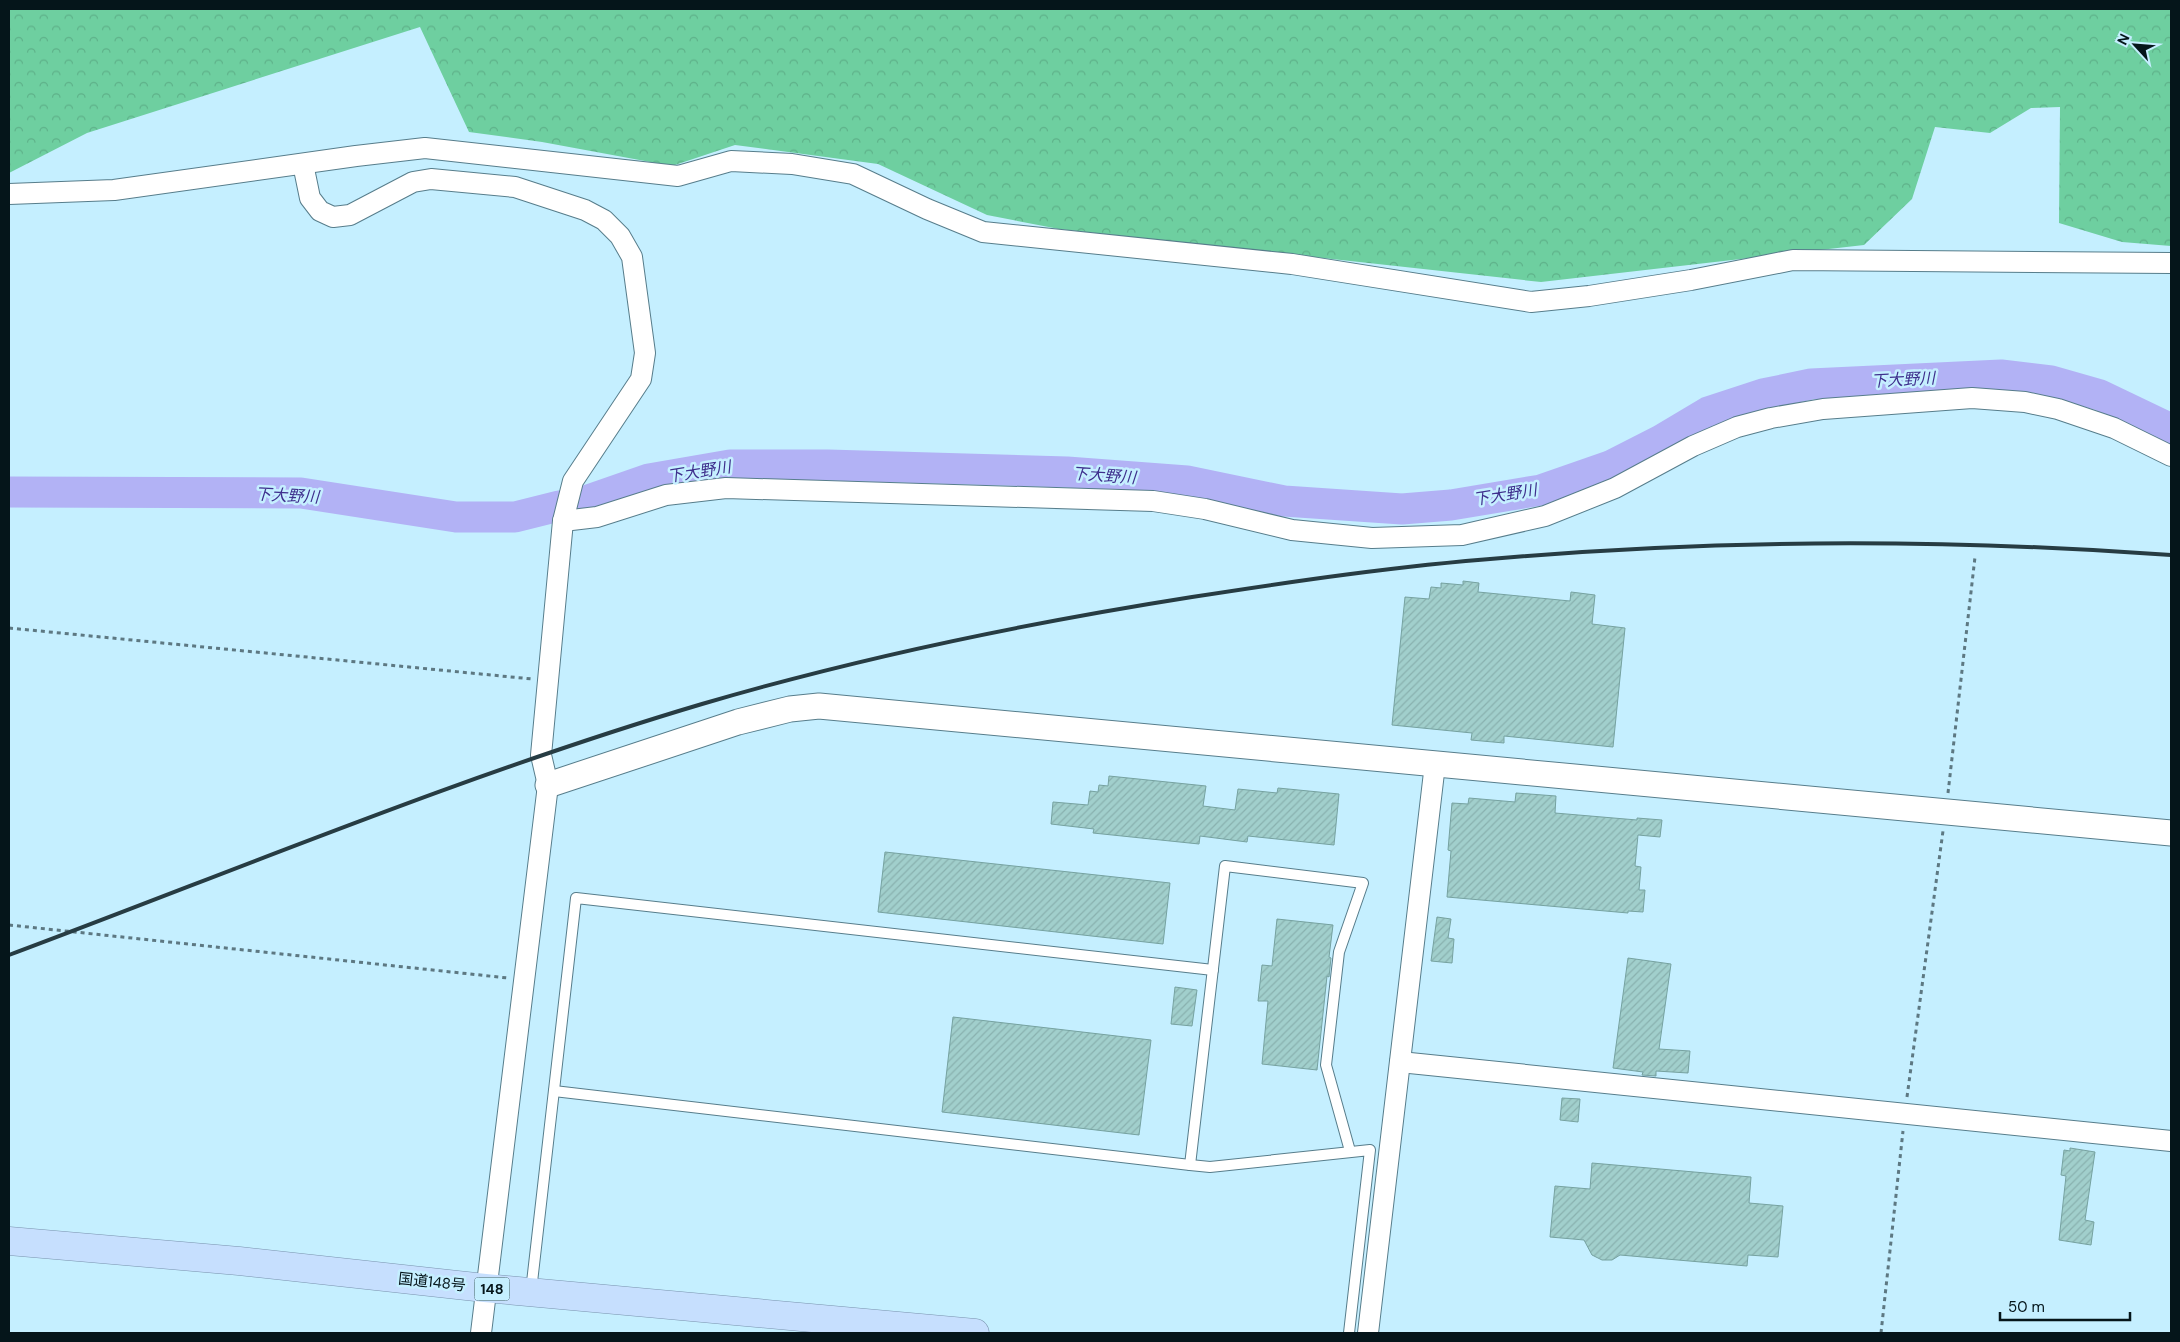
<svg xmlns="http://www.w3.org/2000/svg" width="2180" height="1342" font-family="'DM Sans','Noto Sans JP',sans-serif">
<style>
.forest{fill:url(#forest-crowns)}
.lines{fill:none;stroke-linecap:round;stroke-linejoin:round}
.river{stroke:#b2b2f5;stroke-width:31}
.building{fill:url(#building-hatch);stroke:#76a2a0}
.service-casing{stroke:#577d8b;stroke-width:12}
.minor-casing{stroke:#577d8b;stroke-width:22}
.tertiary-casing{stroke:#577d8b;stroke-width:27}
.trunk-casing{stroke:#7993ae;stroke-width:29}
.path{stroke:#5d7882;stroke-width:3;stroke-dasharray:4 4;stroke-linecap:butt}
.service{stroke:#fff;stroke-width:10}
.minor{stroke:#fff;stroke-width:20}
.tertiary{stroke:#fff;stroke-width:25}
.trunk{stroke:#c6dffe;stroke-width:28}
.rail{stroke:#273c43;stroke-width:4}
.labels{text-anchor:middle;stroke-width:5;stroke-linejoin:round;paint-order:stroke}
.shield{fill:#c5efff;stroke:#3f565f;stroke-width:1}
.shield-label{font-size:14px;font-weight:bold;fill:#05151a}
.street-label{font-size:15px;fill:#05151a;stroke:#c5efff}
.water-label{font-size:16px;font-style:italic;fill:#3e2f8d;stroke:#c5efff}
</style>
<defs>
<pattern id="forest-crowns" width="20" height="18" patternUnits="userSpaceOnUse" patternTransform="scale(1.25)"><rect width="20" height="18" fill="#6ecfa0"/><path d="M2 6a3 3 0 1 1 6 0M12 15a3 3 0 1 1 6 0" fill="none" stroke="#5eb189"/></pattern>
<pattern id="building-hatch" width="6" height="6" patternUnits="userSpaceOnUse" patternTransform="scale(1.25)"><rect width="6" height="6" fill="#a1cfcc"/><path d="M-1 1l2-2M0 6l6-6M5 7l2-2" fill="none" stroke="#89b1af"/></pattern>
</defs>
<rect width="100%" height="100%" fill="#c5efff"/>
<path class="forest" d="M9,9h2162v237l-49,-4 -63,-19 1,-116 -29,1 -41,25 -55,-6 -23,72 -48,46 -323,37 -482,-53 -72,-14 -109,-51 -143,-19 -63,21 -130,-24 -73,-10 -49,-105 -333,106 -78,40z"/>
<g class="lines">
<path class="river" d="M9,492l292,1 155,24h59l44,-11 21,-3 69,-24 81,-14h98l239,7 120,9 97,20 118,8 49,-4 90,-15 69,-24 51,-26 47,-28 55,-18 48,-10 190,-9 50,6 49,14 71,34"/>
</g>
<g class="building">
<path d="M1463,581l16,2 -1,9 92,9 1,-9 24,3 -3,29 33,4 -12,119 -109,-11v7l-33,-3 1,-7 -80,-8 13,-128 24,2 2,-12 10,1v-5l22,2z"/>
<path d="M1109,776l97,10 -3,20 32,4 3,-21 39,4 1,-5 61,6 -5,51 -86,-9 -1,6 -47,-6 -1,8 -106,-11 1,-4 -43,-5 2,-22 35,3 2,-14 8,1 1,-7 9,1z"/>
<path d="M1516,793l40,3 -1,17 82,7v-2l25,2 -2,17 -22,-2 -3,31 6,1 -2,23h6l-2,22 -15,-1v2l-181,-16 4,-46 -3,-1 4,-47 16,1 1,-6 46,4z"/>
<path d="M885,852l285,31 -7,61 -285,-32z"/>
<path d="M1437,917l14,2 -3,19 6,1 -2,24 -21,-2z"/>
<path d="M1277,919l56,6 -4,32 2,1 -2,19 -2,-1 -10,94 -55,-6 6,-63h-10l4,-36 10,1z"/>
<path d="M1628,958l43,6 -12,85 31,2 -2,22 -32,-2v5l-14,-1 1,-3 -30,-4z"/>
<path d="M1175,987l22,3 -5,36 -21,-2z"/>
<path d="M953,1017l198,23 -12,95 -197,-23z"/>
<path d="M1562,1098l18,1 -2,23 -18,-2z"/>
<path d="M2070,1148l25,4 -10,68 9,2 -3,23 -32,-5 7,-64 -5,-1 3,-25 6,1z"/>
<path d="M1592,1163l159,14 -2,26 34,3 -5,51 -30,-2 -1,11 -127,-11 -8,5h-10l-10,-5 -8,-15 -34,-3 5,-51 35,3z"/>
</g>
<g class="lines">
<g class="service-casing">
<g id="service">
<path d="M554,1091l636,74 20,2 160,-17 -21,183"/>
<path d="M1190,1165l35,-299 138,17 -24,69 -13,113 24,86"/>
<path d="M531,1291l45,-393 637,72"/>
</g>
</g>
<g class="minor-casing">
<g id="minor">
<path d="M303,164l7,34 10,13 13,6 17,-2 63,-33 18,-3 84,8 70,23 19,10 16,16 12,21 13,96 -4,26 -68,102 -10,40 -22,234 7,30 -67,548"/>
<path d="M9,194l105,-4 242,-34 69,-8 253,28 53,-15 61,3 61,10 74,35 56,23 309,32 239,38 58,-6 102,-16 102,-20 378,3"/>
<path d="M563,521l34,-4 69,-22 60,-7 427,13 52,8 87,21 80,8 90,-3 83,-19 70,-28 78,-42 44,-19 34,-9 52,-9 149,-11 53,4 33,7 56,19 57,28"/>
<path d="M1400,1062l771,79"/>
<path d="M1368,1333l67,-569"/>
</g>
</g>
<g class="tertiary-casing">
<path id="tertiary" d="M548,785l190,-63 52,-13 29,-3 1352,127"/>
</g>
<g class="trunk-casing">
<path id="trunk" d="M9,1241l230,20 246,27 490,45"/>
</g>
<g class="path">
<path d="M9,628l523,51"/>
<path d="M1948,793l27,-236"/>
<path d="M9,925l499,53"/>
<path d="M1907,1097l36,-266"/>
<path d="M1881,1333l22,-202"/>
</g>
<use href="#service" class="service"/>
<use href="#minor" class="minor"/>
<use href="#tertiary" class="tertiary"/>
<use href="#trunk" class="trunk"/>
<path class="rail" d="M9,955c230,-86 457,-181 693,-251 160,-47 325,-81 490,-107 103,-16 206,-31 310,-39 222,-19 447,-19 669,-3"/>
</g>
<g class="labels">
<rect class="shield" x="474.5" y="1277.5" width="35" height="23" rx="4"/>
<g class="shield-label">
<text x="492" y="1294">148</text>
</g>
<g class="street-label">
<text transform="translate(432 1282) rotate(6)" y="5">国道148号</text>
</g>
<g class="water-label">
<text transform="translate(1903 379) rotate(-3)" y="6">下大野川</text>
<text transform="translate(699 471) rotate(-9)" y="6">下大野川</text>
<text transform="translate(1104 475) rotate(4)" y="6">下大野川</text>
<text transform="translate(1505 494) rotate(-9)" y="6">下大野川</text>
<text transform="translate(287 495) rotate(3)" y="6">下大野川</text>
</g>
</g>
<rect width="2180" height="1342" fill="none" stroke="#05151a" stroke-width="20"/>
<g transform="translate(2135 45) rotate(296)" stroke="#c5efff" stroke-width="4" paint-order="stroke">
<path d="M0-4L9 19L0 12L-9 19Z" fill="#05151a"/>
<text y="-8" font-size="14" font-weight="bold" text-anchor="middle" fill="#05151a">N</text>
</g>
<path d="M2000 1312v8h130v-8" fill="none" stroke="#05151a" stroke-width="2.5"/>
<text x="2008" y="1312" font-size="15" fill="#05151a" stroke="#c5efff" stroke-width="4" paint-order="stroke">50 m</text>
</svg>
